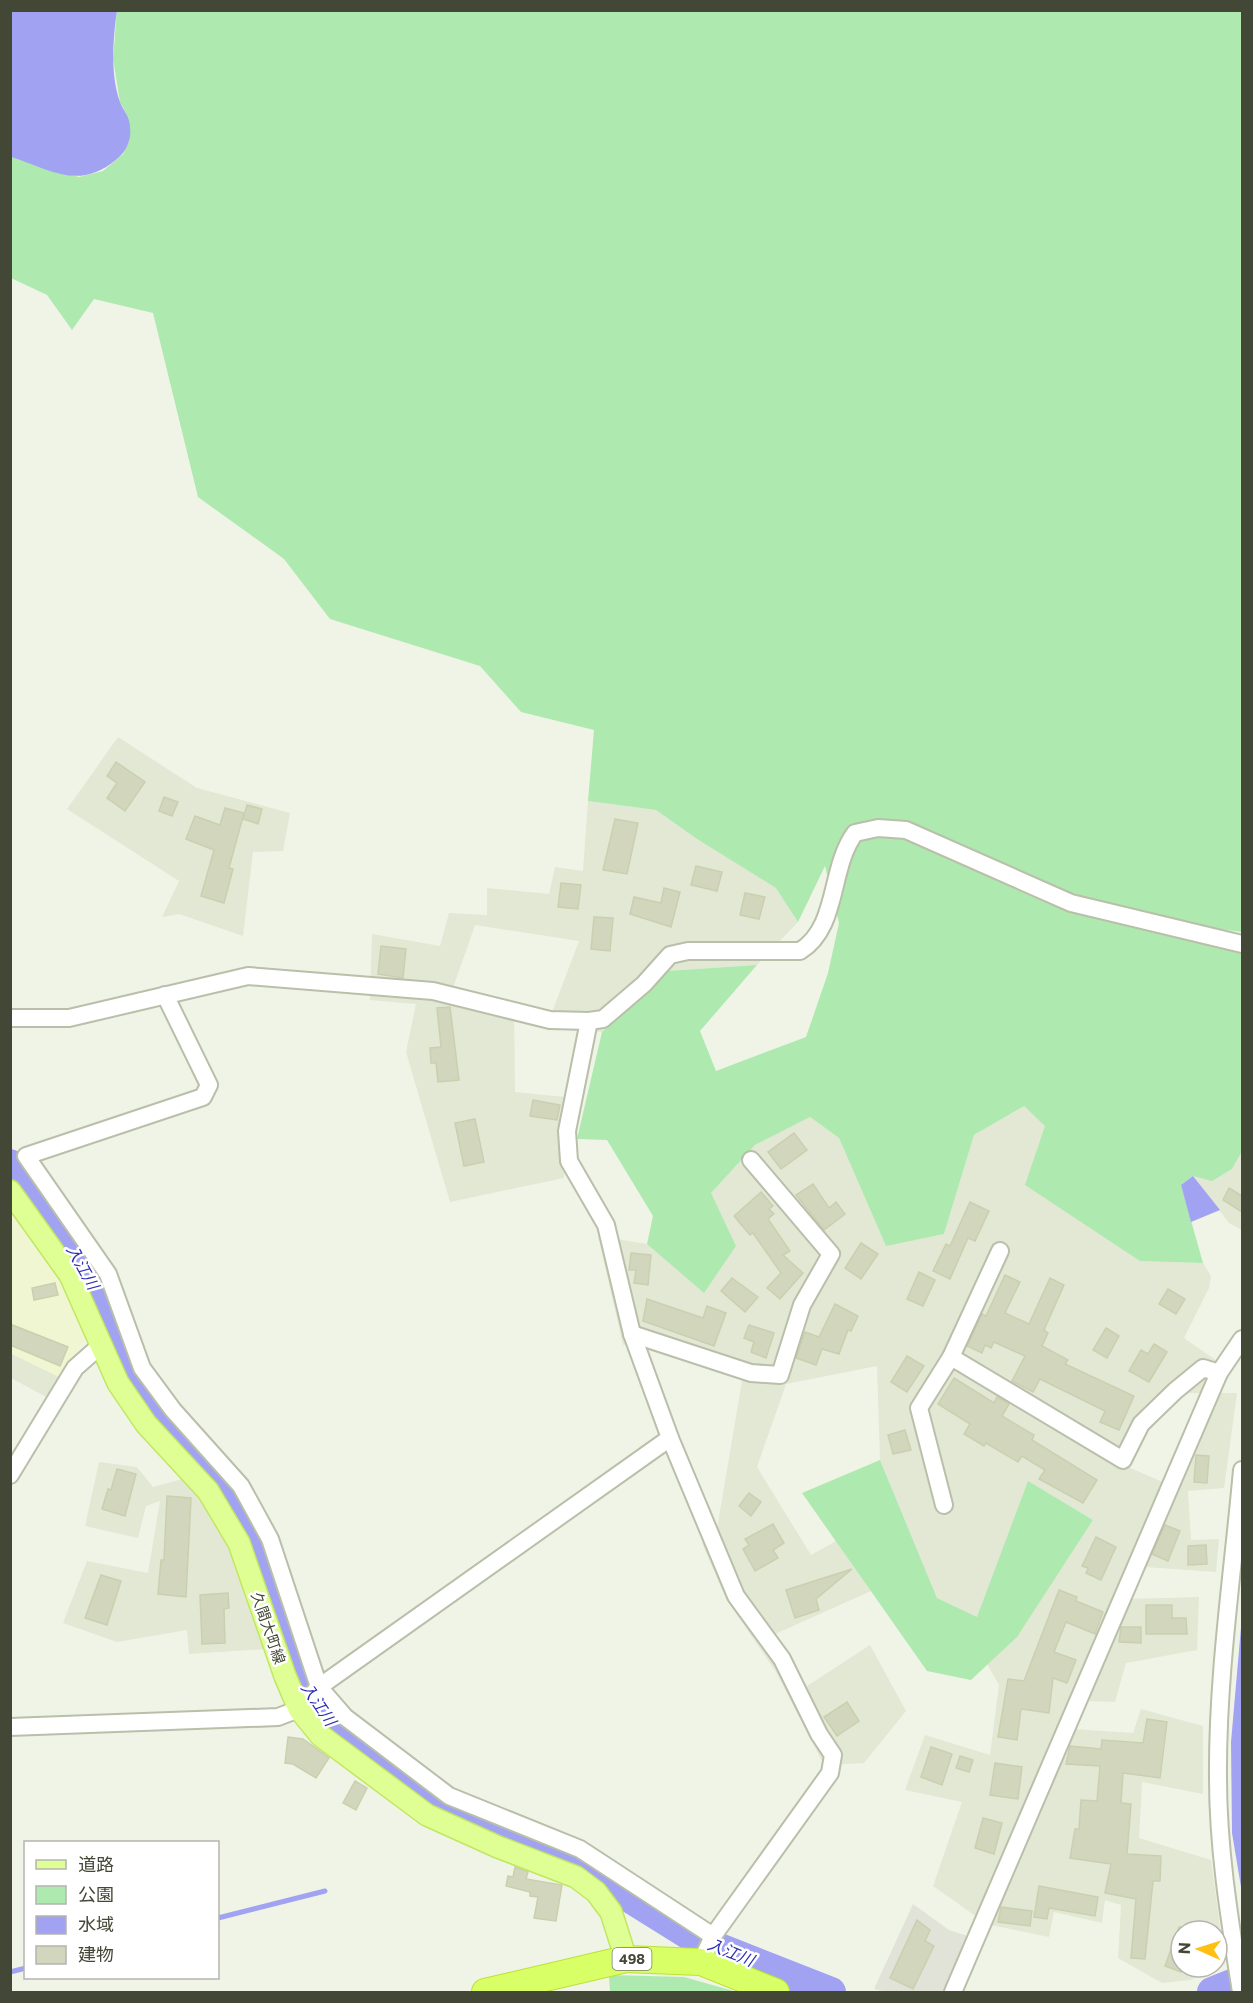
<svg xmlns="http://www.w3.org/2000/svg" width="1253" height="2003" font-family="Commissioner,'Noto Sans JP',sans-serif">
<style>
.residential{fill:#e2e8d4;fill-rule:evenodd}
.commercial{fill:#f0f6d1}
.industrial{fill:#e1e3d8}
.green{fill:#aee9b0}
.water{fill:#a1a2f2}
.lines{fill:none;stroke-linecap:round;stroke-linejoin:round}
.stream{stroke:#a1a2f2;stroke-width:5}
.river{stroke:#a1a2f2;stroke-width:30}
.building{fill:#d1d6bc;stroke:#cad0af;stroke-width:1.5}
.minor-casing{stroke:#b9bfa9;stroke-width:20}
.major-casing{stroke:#c1e761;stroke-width:24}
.highway-casing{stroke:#bce133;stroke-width:28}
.minor{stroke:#fff;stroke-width:16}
.major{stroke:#dfff94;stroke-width:21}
.highway{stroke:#d9ff66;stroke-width:26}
.labels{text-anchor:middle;stroke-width:5;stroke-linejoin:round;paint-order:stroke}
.shield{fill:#fff;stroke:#7b7e72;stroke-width:1.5}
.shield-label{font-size:14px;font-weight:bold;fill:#434735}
.street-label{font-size:15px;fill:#434735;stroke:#fff}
.water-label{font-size:16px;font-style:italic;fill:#2d2cb5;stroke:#fff}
</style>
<rect width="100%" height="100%" fill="#f0f4e6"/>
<g class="residential">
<path d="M118,737l79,51 93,25 -7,38 -30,1 -10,84 -64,-22 -17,3 17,-36 -112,-72z"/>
<path d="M588,801l68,9 41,29 80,49 21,34 -41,43 -91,6 -64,61 -56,-4 33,-87 -104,-16 -22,63 61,17 1,87 50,5 -1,81 -114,24 -44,-150 10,-48 -46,-4 2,-66 68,12 9,-33 38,2v-27l62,6 6,-27 28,4z"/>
<path d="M1024,1106l22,20 94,135 63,2 8,13 -2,12 -25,50 33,23 -13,32h33l-13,95 -36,3 3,49 28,-1 -3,33 -71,-5 -17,32 71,-2 -2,53 -71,13 -11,39 -26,-1 -16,28 60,4 8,-24 62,17v68l-61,-12 -3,56 72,22 14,104 -35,16 -28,3 -44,-25 3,-53 -16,-5 -3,23 -48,-11 -5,25 -58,-12 -14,-8 -44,-31 29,-84 -57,-12 20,-55 65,20 9,-70 -12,-21 30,-28 76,-116 -65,-38 -50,136 -41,-20 -57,-138 -3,-94 -91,18 -29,83 54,88 25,-14 35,50 -98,44 31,53 66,-43 36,66 -42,52 -40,2 -48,-93 -50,-73 -24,-56 15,-14 26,-154 -101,-32 -19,2 -25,-109 49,8 57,48 32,-46 -26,-52 45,-49 55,-28 29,21 47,107 58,-11 30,-99zM1184,1393h18l-39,89 -35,-15 21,-43zM1181,1931h36v36h-36z"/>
<path d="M1242,1151v79l-13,-7 -36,-47 19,4 19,-11z"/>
<path d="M10,1353l51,25 -13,20 -37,-20z"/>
<path d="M99,1462l38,5 16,20 29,-8 24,22 23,42 36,106 -76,5 -2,-24 -70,12 -54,-19 24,-62 61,12 12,-72 -14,5 -8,32 -53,-12z"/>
</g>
<path class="commercial" d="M10,1207l51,68 25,62 -25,41 -50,-25z"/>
<path class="industrial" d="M913,1904l36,26 22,7 -25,55h-59l-13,-3z"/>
<g class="green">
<path d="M117,11h1125v921l-45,-6 -6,15 51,13v197l-10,18 -20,12 -19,-5 -12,9 22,78 -63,-2 -115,-76 20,-59 -21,-20 -50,29 -30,99 -58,12 -47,-108 -29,-21 -55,28 -44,48 25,53 -32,47 -57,-49 6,-28 -46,-76 -30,-1 25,-107 64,-61 91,-6 -57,66 16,40 90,-34 22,-64 11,-50 -14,-57 -27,56 -22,-34 -79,-49 -41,-29 -68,-9 6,-71 -73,-18 -41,-46 -150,-47 -46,-60 -86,-62 -45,-184 -59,-14 -22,31 -25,-35 -36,-17v-121l68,20 24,-6 20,-17 6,-13 -3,-28 -6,-11 -7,-43z"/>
<path d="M880,1460l57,138 40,19 51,-136 65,39 -76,117 -46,43 -44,-9 -125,-178z"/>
<path d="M609,1975l75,2 53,15h-127z"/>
</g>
<g class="water">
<path d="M11,10l106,1c-4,28 -7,62 3,91 3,8 10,15 10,25 2,12 -4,25 -13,32 -38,32 -65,11 -106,-2z"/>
<path d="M1193,1176l27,34 -29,12 -10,-37z"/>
<path d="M1242,1616v277l-10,-60 -1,-91z"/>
</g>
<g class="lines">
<g class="stream">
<path d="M218,1918l107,-27"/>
<path d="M10,1972l16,-4"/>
</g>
<g class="river">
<path d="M10,1164l65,86 27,52 29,74 26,41 70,72 34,64 42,129 32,48 96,70 71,37 75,28 117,73 137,54"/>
<path d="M1212,1992l30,-12"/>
</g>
</g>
<g class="building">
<path d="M116,762l29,20 -20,29 -18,-13 10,-15 -10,-7z"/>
<path d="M164,797l14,5 -6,14 -13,-5z"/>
<path d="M247,805l15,4 -4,15 -15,-5z"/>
<path d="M225,808l19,5 -15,55 4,1 -9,34 -23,-7 13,-46 -28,-11 9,-23 25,9z"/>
<path d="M615,819l23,4 -11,51 -24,-4z"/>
<path d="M696,866l26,6 -5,19 -26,-6z"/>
<path d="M561,883l20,2 -3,24 -20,-2z"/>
<path d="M664,888l16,4 -9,35 -41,-13 4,-17 27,6z"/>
<path d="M745,893l20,4 -6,22 -19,-4z"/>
<path d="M594,917l19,1 -3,33 -19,-2z"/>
<path d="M381,946l25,3 -3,29 -25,-4z"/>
<path d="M450,1007l9,73 -21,2 -2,-19h-5l-1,-15 11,-1 -4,-39z"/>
<path d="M533,1100l27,5 -3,15 -27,-4z"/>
<path d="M475,1119l9,43 -20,4 -9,-43z"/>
<path d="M794,1133l13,17 -26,19 -13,-17z"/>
<path d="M813,1184l16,24 7,-6 9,12 -21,16 -28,-35z"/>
<path d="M1229,1188l13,8v16l-19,-12z"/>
<path d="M761,1192l12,14 -4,3 5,5 -6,5 22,32 -7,4 20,18 -23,26 -13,-11 14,-15 -28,-40 -3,2 -16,-19z"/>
<path d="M970,1202l19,9 -14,30 -7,-3 -18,41 -17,-8 13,-27 4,2z"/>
<path d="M861,1243l17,11 -17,25 -16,-11z"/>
<path d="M631,1253l20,2 -3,30 -14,-2 2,-13h-7z"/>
<path d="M919,1272l16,8 -12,26 -16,-7z"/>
<path d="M1005,1275l15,7 -15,31 24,11 21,-46 14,7 -20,45 4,3 -6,13 26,14 -3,4 69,32 -15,34 -19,-8 5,-11 -65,-32 -7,13 -21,-11 13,-25 -31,-14 -3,6 -6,-3 -3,8 -15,-7 15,-32 4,2z"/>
<path d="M732,1278l26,19 -13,15 -24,-21z"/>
<path d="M55,1283l3,12 -24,5 -2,-12z"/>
<path d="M1168,1289l17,10 -9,15 -17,-10z"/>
<path d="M647,1299l56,19 4,-12 19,7 -12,33 -71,-25z"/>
<path d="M835,1304l23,12 -7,15 -3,-1 -9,24 -17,-5 -6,16 -20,-7 9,-26 14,5z"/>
<path d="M10,1324l58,23 -8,19 -50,-21z"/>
<path d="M749,1325l25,8 -8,25 -15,-6 3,-10 -10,-4z"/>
<path d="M1106,1328l13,8 -12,22 -14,-8z"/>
<path d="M1154,1344l13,8 -18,30 -20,-11 12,-21 7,4z"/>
<path d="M907,1356l17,10 -17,26 -16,-10z"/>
<path d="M954,1378l40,25 3,-6 12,7 -7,12 32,19 -2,5 65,40 -14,23 -44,-24 6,-9 -23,-14 -4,6 -32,-19 -2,3 -20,-12 6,-10 -32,-20z"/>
<path d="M905,1430l6,20 -18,4 -5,-19z"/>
<path d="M1196,1455l13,1 -2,27 -13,-1z"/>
<path d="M117,1469l19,5 -11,42 -23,-7 6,-20 3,1z"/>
<path d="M749,1493l12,9 -10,14 -12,-10z"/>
<path d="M167,1496l24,2 -5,99 -28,-3 3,-34h3z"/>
<path d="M773,1524l11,19 -11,7 5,8 -23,13 -12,-22 6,-4 -4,-6z"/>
<path d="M1165,1525l15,6 -12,30 -16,-7z"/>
<path d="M1096,1537l20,10 -15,33 -15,-7 2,-5 -6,-2z"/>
<path d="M1206,1545l1,19 -19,1v-19z"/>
<path d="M852,1569l-36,30 3,11 -24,8 -9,-28z"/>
<path d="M101,1575l20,6 -14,44 -22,-7z"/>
<path d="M1059,1590l18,7 -1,4 27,11 -8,22 -29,-12 -12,30 22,8 -9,23 -14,-5 -4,35 -28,-4 -4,31 -19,-3 10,-58 16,2z"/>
<path d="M228,1593l1,15 -5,1 1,34 -23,1 -2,-49z"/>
<path d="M1146,1605h26v13h14l1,16h-41z"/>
<path d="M1121,1627h20v16l-22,-1z"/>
<path d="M847,1702l12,19 -22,15 -13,-19z"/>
<path d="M1147,1719l20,3 -7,56 -37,-5 -2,30 10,1 -4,50 34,2 -1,25h-7l-8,78 -14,-1 5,-59 -31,-6 6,-29 -41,-6 5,-29h4l2,-29 16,1 3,-35 -34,-2 4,-18 31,3 1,-9 41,3z"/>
<path d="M288,1737l15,2 26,19 -13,20 -23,-14 -8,-1z"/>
<path d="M931,1747l21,7 -10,31 -21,-8z"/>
<path d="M960,1756l13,4 -4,12 -13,-4z"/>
<path d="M995,1763l27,4 -4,32 -28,-4z"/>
<path d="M355,1781l12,7 -11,22 -13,-7z"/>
<path d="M983,1818l19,5 -8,31 -19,-6z"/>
<path d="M515,1867l13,5 -2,7 36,6 -6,36 -22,-3 4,-21 -8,-1v-4l-24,-6 2,-10 5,1z"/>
<path d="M1039,1886l59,11 -3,19 -46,-8 -2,11 -13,-2z"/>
<path d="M1001,1907l31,4 -2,15 -32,-4z"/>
<path d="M917,1920l13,10 -5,11 9,5 -21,43 -23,-11z"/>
<path d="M1179,1927h2v45l-16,-6z"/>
</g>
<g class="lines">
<g class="minor-casing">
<g id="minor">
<path d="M165,995l44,90 -6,12 -177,59 82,118 34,94 31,42 68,76 29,53 49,148 26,30 104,79 131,53 133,87"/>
<path d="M10,1018h59l179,-42 185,15 117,29 39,1 14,-2 41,-35 26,-29 18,-4h112c39,-24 29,-83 55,-118l23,-5 28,2 165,73 171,41"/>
<path d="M589,1021l-22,110 2,30 37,64 26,109 38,104 66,158 46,63 37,75 14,21 -3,18 -117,163 -12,26"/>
<path d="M632,1334l119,39 29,2 22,-70 29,-51 -80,-94"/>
<path d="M951,1357l172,103 18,-36 34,-33 28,-23 16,5"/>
<path d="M10,1475l65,-107 26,-23"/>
<path d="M944,1505l-25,-97 32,-51 49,-106"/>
<path d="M10,1727l268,-10 21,-8 20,-22 351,-249"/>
<path d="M953,1992l266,-619 23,-34"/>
<path d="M1241,1992c-11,-70 -23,-142 -23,-213 -1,-103 15,-207 24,-309"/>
</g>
</g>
<g class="major-casing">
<path id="major" d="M10,1191l60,84 48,108 28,41 62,67 31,52 46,133 14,33 22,27 106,79 71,32 78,30 20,15 15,20 15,47"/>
</g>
<g class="highway-casing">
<path id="highway" d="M485,1992l141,-33 75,3 75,30"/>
</g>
<use href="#minor" class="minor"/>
<use href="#major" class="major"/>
<use href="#highway" class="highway"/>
</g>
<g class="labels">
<rect class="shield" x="612.5" y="1948" width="39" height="22" rx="4.5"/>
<g class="shield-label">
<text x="632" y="1964">498</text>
</g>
<g class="street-label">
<text transform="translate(268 1628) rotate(71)" y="5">久間大町線</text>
</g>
<g class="water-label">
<text transform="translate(83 1267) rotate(61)" y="6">入江川</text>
<text transform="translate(319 1704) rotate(56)" y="6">入江川</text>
<text transform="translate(731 1952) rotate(22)" y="6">入江川</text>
</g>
</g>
<rect width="1253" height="2003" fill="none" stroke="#434735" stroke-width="24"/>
<rect x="24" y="1841" width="195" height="138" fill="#ffffff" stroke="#b4b5ae" stroke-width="1.5"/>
<rect x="36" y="1860" width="30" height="9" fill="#dfff94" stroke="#b4b5ae" stroke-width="1.5"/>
<text x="78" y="1871" font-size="18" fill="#434735">道路</text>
<rect x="36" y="1886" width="30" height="18" fill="#aee9b0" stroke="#b4b5ae" stroke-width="1.5"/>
<text x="78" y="1901" font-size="18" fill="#434735">公園</text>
<rect x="36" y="1916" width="30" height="18" fill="#a1a2f2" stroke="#b4b5ae" stroke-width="1.5"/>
<text x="78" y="1931" font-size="18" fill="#434735">水域</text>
<rect x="36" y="1946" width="30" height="18" fill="#d1d6bc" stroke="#b4b5ae" stroke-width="1.5"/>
<text x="78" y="1961" font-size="18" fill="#434735">建物</text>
<g transform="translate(1199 1949) rotate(273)"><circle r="28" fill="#ffffff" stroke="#b4b5ae" stroke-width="1.5"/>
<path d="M0-4.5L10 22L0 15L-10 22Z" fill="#ffc012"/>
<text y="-9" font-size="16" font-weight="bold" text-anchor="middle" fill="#434735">N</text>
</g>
</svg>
